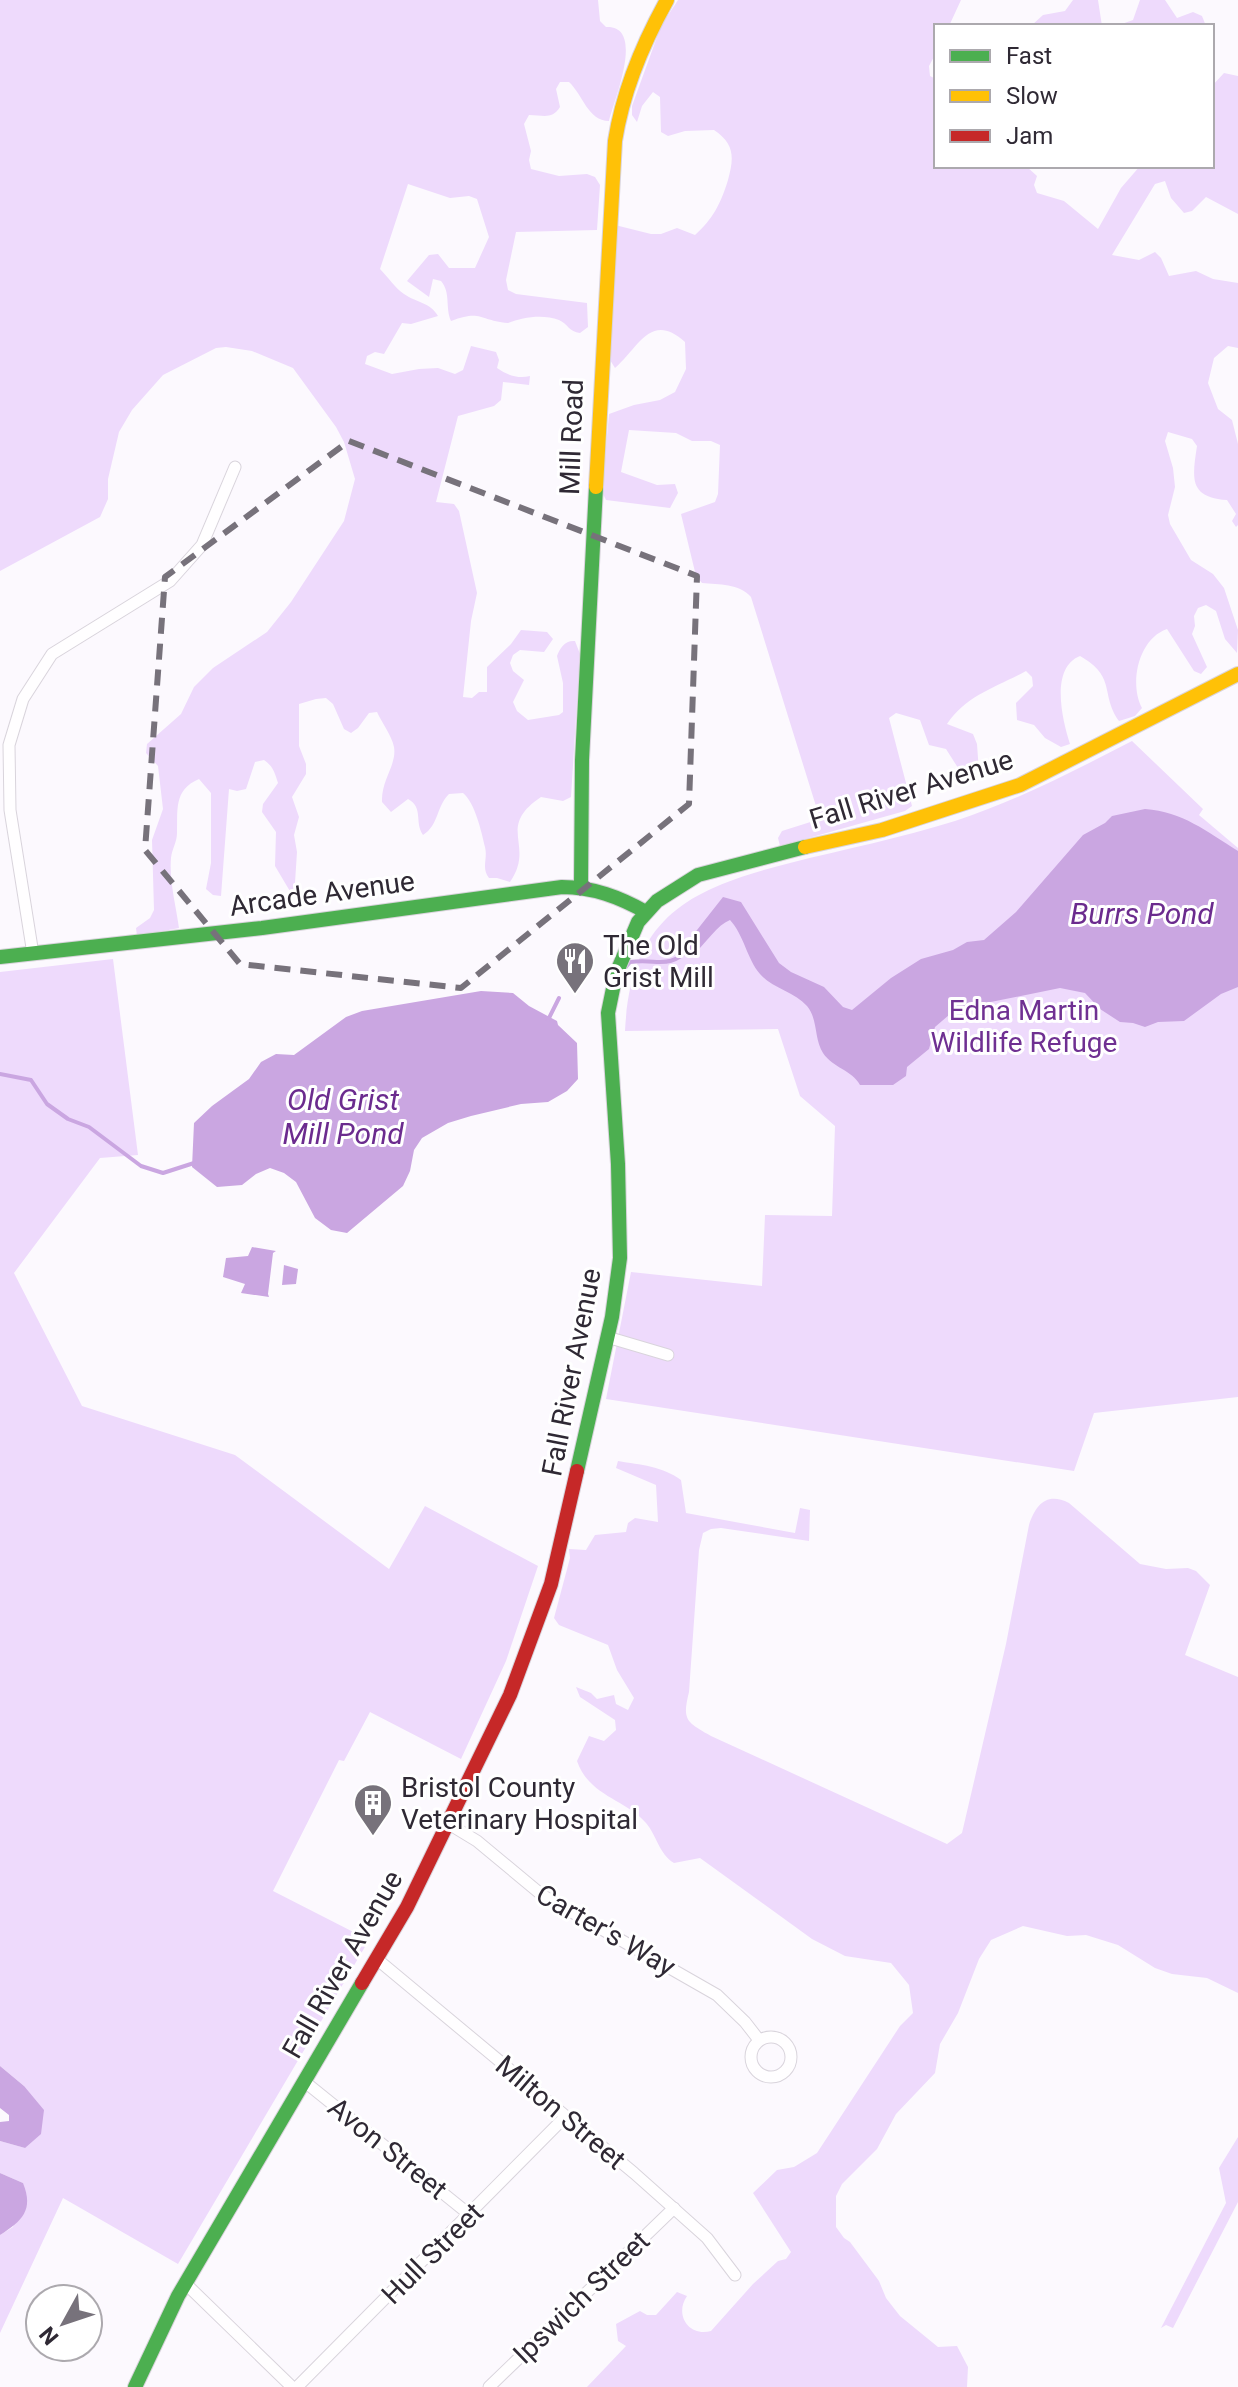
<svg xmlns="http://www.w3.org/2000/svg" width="1238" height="2387" font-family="Roboto,sans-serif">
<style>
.green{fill:#eedafc}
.water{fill:#caa6e1}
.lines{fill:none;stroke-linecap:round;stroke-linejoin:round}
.stream{stroke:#caa6e1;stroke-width:4}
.street-casing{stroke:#d9d4dc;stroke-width:13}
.fast-casing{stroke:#d9d4dc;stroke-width:16}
.slow-casing{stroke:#d9d4dc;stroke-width:16}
.jam-casing{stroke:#d9d4dc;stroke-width:16}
.street{stroke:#fffeff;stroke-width:11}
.fast{stroke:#4caf50;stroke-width:14}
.slow{stroke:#ffc107;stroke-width:14}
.jam{stroke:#c62828;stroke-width:14}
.marked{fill:none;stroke:#77727b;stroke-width:6;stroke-dasharray:16 10;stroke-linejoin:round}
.labels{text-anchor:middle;stroke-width:6;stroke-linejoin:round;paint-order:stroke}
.street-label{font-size:28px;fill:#2f2934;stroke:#fff}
.poi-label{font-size:28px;fill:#2f2934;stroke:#fff;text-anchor:start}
.park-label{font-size:28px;fill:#6f3092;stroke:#fff}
.water-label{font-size:30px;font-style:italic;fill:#6b2b8e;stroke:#fff}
</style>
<rect width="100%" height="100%" fill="#fcf9fe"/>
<g class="green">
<path d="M0,0h598l2,21 6,6c40,-2 8,73 3,94 -21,0 -26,-26 -40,-39h-9l-4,7 4,18c-8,13 -17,8 -31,8l-5,9 7,27 -2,9 2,9 28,7 28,-2 8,3 5,8 -3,45 -81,2 -10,48 2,10 8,4 71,9 1,24 -8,6c-11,-1 -12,-9 -21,-13 -16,-6 -36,-3 -51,3 -28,-2 -26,-14 -57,-2 -6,-14 0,-28 -10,-40l-8,-2 -4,18 -22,-16 22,-26 9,-1 11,14h26l14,-31 -12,-38 -8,-3 -19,2 -42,-14 -28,85c8,8 15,19 24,25 13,9 26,8 34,22l-27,8 -9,-1 -18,31 -9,-2 -8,4 -2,8 27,10 27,-5 19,-1 17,6 8,-4 8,-24 25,6 3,8 -2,8c10,7 21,11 33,8l-1,9 -26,-3 -2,18 -7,6 -36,10 -22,86 18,2 5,7 18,82 -6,28 -8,76 9,1 7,-6h8v-25l24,-23 10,-14 26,2 6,7 -9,13 -24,-2 -7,5 -3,8 3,8 11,9 -11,22 4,9 11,9 31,-5 4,-3v-29l-6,-27c3,-8 8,-16 18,-15l5,13 -9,143 -8,4 -22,-4c-46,31 -5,48 -31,85l-13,-4h-8c-8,-10 -1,-19 -4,-31 -4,-17 -10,-44 -22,-54l-14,1c-13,13 -10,31 -26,41 -9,-13 1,-27 -15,-36l-17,13 -9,-10c-1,-22 15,-37 12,-55 -2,-11 -12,-24 -17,-35l-8,1 -11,15 -7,5 -7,-4 -11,-25 -7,-6 -10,1 -17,5v42l7,18v10l-14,23 7,20 -5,18 3,17 -3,46 -19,-32 1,-34 -14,-20 1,-8 15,-21c-3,-10 -5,-17 -14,-23l-9,2 -9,27 -9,2 -8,-2 -8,107 -8,-1 -7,-6 5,-26v-70l-12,-14c-26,11 -21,32 -22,54 0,9 -5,16 -6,25 -2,22 5,48 8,70l-42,8 -1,-8 14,-10 4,-8 -2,-70 11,-31 -5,-43 -12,-13 1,-9 34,-30 13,-27 19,-19 54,-36 24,-30 53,-81 11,-42 -11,-37 -8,-15 -43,-59 -41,-17 -26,-4 -10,1 -53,27 -31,35 -13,22 -11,47v20l-8,18 -100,54z"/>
<path d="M678,0h283l-12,26h-13v27l-7,13 1,10 6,3v87h90l11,10 -3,9 3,8 27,8 34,28 23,-41 19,-22h72v-80l12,-13 14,3v138l-32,-17 -14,14 -8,2 -13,-15 -6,-17 -10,3 -43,71 27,5 16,-8 6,6 8,18 27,-5 17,8 25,4v65l-10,-2 -14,12 -6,25 10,26 14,11 6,24v81l-2,2 -4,-6 4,-7 -9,-14c-38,-3 -35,-21 -30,-54l-5,-7 -24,-7 -3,9 8,27 2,19 -7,28 2,9 21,36 22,14 11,14 14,42 -1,23 -12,-14 -9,-28 -10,-6 -8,3 -4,8 1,10 -3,8 15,33 -6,7 -7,-3 -27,-42c-29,10 -38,55 -25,79l-7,8 -16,5c-19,-27 -2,-44 -39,-65 -30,12 -18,63 -10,88l-9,3 -16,-9 -11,-13 -17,-5 -1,-17 17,-17 -1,-9 -6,-6c-29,16 -60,24 -79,53l26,10 4,10 2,28 -8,-3 -4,5 -7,-3 -14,-22 -17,-4 -9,-25 -24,-7 -7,5 23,88 -7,5 -125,35 -2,-8 4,-7 38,-12 -69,-222c-12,-14 -32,-12 -49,-14l-6,-7 -15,-62 34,-12 3,-8 2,-49 -9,-4h-19l-16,-8 -47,-3 -8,42 36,13 18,-1 3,9 -8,15 -64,-8 -4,-8 7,-78 25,-9 26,-5 15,-8 11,-23 -1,-27c-34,-31 -46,5 -70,26l-5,-8 5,-135 36,9h10l16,-6 18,7c18,-16 26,-32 33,-55 6,-22 7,-36 -14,-50l-29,1 -17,5 -7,-4 -1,-35 -7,-5 -11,14 -5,16 -5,-7v-9l29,-80z"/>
<path d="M1073,0h25l4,26h-71l12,-11 22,-4z"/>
<path d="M1140,0h25l12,18 16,-6 9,4 4,10h-90l17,-6z"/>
<path d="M1132,741l71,68 -4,6 39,33v549l-144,16 -20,58 -468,-72 25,-127 131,14 3,-71 67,1 3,-90 -35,-30 -22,-67 -153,2c6,-115 64,-142 165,-168 55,-14 111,-25 165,-42 61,-20 119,-50 177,-80z"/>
<path d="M113,959l25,196 -38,3 -86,115 68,133 153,49 154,114 36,-63 113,60 -32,95 -45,98 -91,-47 -26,49 -5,-1 -66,131 96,49 -191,324 -115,-66 -63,135v-98l13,-8 10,-44 -23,-10v-32l25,7 -1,-62 -24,-20v-1094z"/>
<path d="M618,1461c23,4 44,5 63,19l5,33 109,20 5,-25 10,2 -1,31 -88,-13 -10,1 -8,4 -4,17 -10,142c-7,28 -3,30 22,44l236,108 15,-11 44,-189 23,-119c7,-21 18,-33 40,-22l71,61 26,5 22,-1 8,3 14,14 -25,70 53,22v316l-31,-15 -35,-4 -17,-6 -37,-23 -32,-10 -19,1 -44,-10 -32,14 -12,19 -21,54 -18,31 -5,29 -39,41 -19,35 -35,35 -6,12v31l8,11 6,4 29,39 7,17 14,18 38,31 19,-1 11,21 -1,20h-380l39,-41 -8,-5 -2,-17 24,-13 7,4h9l21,-23 10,4c-13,19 2,41 24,35l42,-47 25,-23 8,-2 5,-7 -38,-59 24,-23 17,-3 23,-14 83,-127 13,-13 -4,-28 -18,-22 -46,-7 -33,-17 -112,-81 -26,5c-15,-9 -17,-27 -28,-40 -21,-24 -57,-27 -69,-62l12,-25 15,5 12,-11 -1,-10 -35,-23 -4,-10 15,6 6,6 17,-4 2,9 12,6 6,-12 -17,-28 -9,-25 -49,-20 -5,-7 16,-60 -1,-9 17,1 9,-15 31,-3 2,-9 7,-5 23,4 -2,-37 -40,-17z"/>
<path d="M1238,2137v65l-65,126 -7,-3 -5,3 65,-125 -7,-35z"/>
</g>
<g class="water">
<path d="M1145,809c38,3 61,22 93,42v136l-17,7 -37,27 -26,1 -13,5 -12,-4 -13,-1 -20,-13 -15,-16 -25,-5 -104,21 -21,18 -6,22 -22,18 -1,9 -13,9h-33c-8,-15 -27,-17 -37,-32 -9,-14 -5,-34 -16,-47 -12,-14 -35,-18 -47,-32 -13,-15 -16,-39 -30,-54 -13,5 -24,23 -35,33l-9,-9 37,-47 18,5 38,61 12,9 33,15 19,20 9,3 39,-32 30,-19 32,-9 14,-8 17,-2 32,-28 67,-77 22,-12 7,-7z"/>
<path d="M481,991l32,2 16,13 28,15 1,4 19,18 1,36 -11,12 -19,11 -27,2 -50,12 -23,7 -26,15 -8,12 -4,21 -7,15 -56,47 -16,-3 -16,-12 -19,-36 -12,-9 -14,-5 -14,6 -14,11 -25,2 -25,-20 2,-44 18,-17 37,-27 12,-17 15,-8 18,1 52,-38 16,-6z"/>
<path d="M252,1247l24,4 -3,2 -5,41 1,3 -28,-4 4,-9 -22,-7 3,-19 22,-2z"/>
<path d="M284,1265l14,4 -2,15 -14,1z"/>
<path d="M0,2066l24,20 20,24 -3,24 -16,14 -25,-7v-19l9,-1v-6l-9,-7z"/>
<path d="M0,2173l23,10c11,27 -1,38 -23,52z"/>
</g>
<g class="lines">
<g class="stream">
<path d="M625,968l5,-6c29,-4 37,9 62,-15"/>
<path d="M548,1020l11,-22"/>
<path d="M0,1074l31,6 16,24 21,15 21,8 52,39 22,7 31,-10"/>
</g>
<g class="street-casing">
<g id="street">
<path d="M33,954l-23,-144 -1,-65 14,-46 29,-45 118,-73 32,-36 33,-78"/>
<path d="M607,1337l61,18"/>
<path d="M449,1824l28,17 65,54 175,100 28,27 14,18"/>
<path d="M378,1960l256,213 73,65 28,37"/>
<circle cx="771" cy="2057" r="20"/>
<path d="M305,2082l165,133"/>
<path d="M186,2284l106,103"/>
<path d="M297,2387l268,-270"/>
<path d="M489,2387l185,-179"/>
</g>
</g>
<g class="fast-casing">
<g id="fast">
<path d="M581,885l1,-125 14,-273"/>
<path d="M0,957l262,-29 300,-41c31,0 57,10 84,25"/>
<path d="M577,1471l35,-154 8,-59 -2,-94 -10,-151 8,-39 22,-52 19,-21 41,-26 107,-28"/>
<path d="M135,2387l43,-91 184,-313"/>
</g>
</g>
<g class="slow-casing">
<g id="slow">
<path d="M596,487l19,-346c8,-51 27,-96 52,-141"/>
<path d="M805,847l77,-17 138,-45 218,-111"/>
</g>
</g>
<g class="jam-casing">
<path id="jam" d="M362,1983l45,-76 103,-212 41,-111 26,-113"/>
</g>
<use href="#street" class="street"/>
<use href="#fast" class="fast"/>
<use href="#slow" class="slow"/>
<use href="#jam" class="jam"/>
</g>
<path class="marked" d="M349,441l348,135 -8,228 -228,184 -221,-24 -95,-114 20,-273z"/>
<defs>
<g id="restaurant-pin" transform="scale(2)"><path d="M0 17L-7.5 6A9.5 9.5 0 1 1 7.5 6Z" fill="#77727b" stroke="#fff"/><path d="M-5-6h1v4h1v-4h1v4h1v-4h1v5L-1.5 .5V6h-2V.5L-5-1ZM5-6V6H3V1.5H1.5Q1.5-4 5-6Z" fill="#fff"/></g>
<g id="building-pin" transform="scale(2)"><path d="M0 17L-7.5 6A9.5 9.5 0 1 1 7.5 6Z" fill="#77727b" stroke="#fff"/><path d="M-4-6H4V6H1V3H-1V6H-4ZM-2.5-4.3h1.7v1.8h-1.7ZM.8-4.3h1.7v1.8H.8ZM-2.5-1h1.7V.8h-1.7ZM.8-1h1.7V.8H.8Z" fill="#fff"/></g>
</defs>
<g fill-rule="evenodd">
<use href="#restaurant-pin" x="575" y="961"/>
<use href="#building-pin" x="373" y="1803"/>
</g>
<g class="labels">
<g class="street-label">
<text transform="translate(571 437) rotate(-88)" y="10">Mill Road</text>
<text transform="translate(911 789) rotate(-17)" y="10">Fall River Avenue</text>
<text transform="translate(322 893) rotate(-8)" y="10">Arcade Avenue</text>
<text transform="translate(571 1372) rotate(-79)" y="10">Fall River Avenue</text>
<text transform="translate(606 1930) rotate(30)" y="10">Carter's Way</text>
<text transform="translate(342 1964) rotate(-60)" y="10">Fall River Avenue</text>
<text transform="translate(561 2112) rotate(40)" y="10">Milton Street</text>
<text transform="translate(388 2148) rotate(39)" y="10">Avon Street</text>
<text transform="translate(432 2253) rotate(-45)" y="10">Hull Street</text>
<text transform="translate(581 2297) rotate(-44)" y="10">Ipswich Street</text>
</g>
<g class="poi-label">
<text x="603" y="955">The Old<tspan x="603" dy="32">Grist Mill</tspan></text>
<text x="401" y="1797">Bristol County<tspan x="401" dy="32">Veterinary Hospital</tspan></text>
</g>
<g class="park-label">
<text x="1024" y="1020">Edna Martin<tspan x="1024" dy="32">Wildlife Refuge</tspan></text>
</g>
<g class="water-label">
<text x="1142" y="924">Burrs Pond</text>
<text x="343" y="1110">Old Grist<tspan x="343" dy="34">Mill Pond</tspan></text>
</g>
</g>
<rect x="934" y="24" width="280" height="144" fill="#ffffff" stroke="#aca9ae" stroke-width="2"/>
<rect x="950" y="50" width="40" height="12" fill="#4caf50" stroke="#aca9ae" stroke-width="2"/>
<text x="1006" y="64" font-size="24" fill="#2f2934">Fast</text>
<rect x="950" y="90" width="40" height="12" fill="#ffc107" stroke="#aca9ae" stroke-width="2"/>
<text x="1006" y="104" font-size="24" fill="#2f2934">Slow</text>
<rect x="950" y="130" width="40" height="12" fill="#c62828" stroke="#aca9ae" stroke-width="2"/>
<text x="1006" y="144" font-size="24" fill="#2f2934">Jam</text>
<g transform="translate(64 2323) rotate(230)"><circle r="38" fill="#ffffff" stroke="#aca9ae" stroke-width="2"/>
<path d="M0-6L14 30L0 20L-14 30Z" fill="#77727b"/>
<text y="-12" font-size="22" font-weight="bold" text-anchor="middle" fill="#2f2934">N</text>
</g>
</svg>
